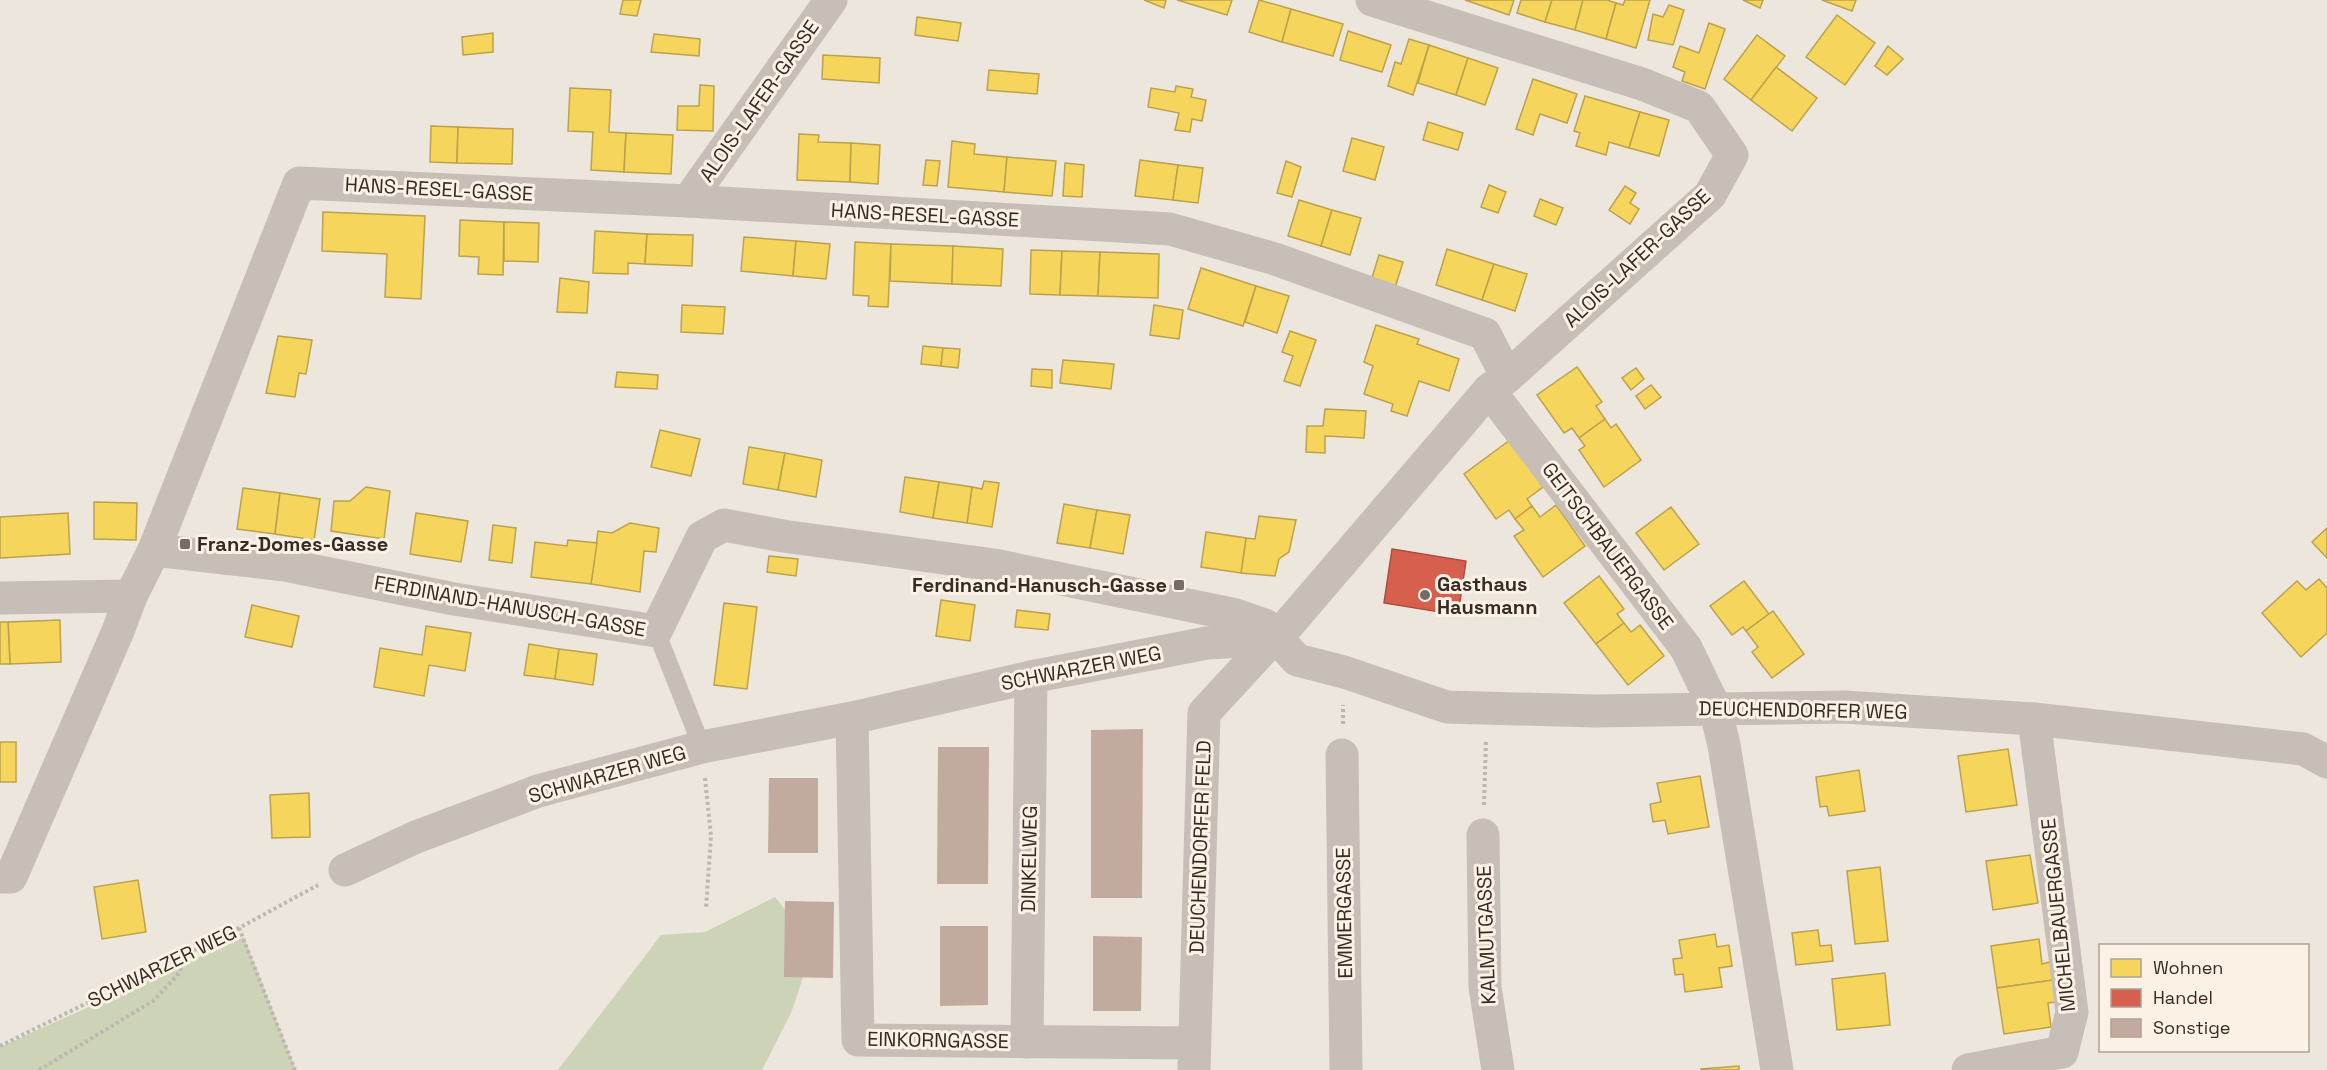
<svg xmlns="http://www.w3.org/2000/svg" width="2327" height="1070" font-family="'Space Grotesk',sans-serif">
<style>
.green{fill:#cdd3b6}
.homes{fill:#f6d55c;stroke:#bca24c;stroke-width:1.5}
.shops{fill:#d6604d;stroke:#a65041;stroke-width:1.5}
.building{fill:#c2aa9e}
.lines{fill:none;stroke-linecap:round;stroke-linejoin:round}
.path{stroke:#beb7b0;stroke-width:4;stroke-dasharray:3 3;stroke-linecap:butt}
.lane{stroke:#c6beb7;stroke-width:18}
.street{stroke:#c6beb7;stroke-width:33}
.poi-dot{fill:#766c65;stroke:#fbf1e4;stroke-width:2}
.labels{text-anchor:middle;stroke-width:6;stroke-linejoin:round;paint-order:stroke}
.street-label{font-size:20px;fill:#362b25;stroke:#fbf1e4}
.poi-label{font-size:20px;font-weight:bold;fill:#362b25;stroke:#fbf1e4;text-anchor:start}
</style>
<rect width="100%" height="100%" fill="#ede6dd"/>
<g class="green">
<path d="M775,897l39,48 -23,68 -29,57h-204l103,-135 44,-3z"/>
<path d="M244,937l52,133h-296v-23z"/>
</g>
<g class="homes">
<path d="M623,0h18l-4,16 -17,-2z"/>
<path d="M1144,0h22l-2,8z"/>
<path d="M1177,0h55l-5,15z"/>
<path d="M1259,0l32,9 -9,33 -33,-10z"/>
<path d="M1465,0h49l-5,15z"/>
<path d="M1521,0h31l-7,22 -28,-9z"/>
<path d="M1552,0h31l-8,30 -30,-8z"/>
<path d="M1583,0h24l9,3 -10,36 -31,-9z"/>
<path d="M1625,0h25l-14,48 -30,-9 10,-36 7,2z"/>
<path d="M1743,0h20l-3,8z"/>
<path d="M1822,0h34l-4,11z"/>
<path d="M1669,5l15,5 -11,35 -25,-5 5,-26 10,3z"/>
<path d="M1291,9l52,15 -10,32 -51,-14z"/>
<path d="M1837,15l38,28 -30,42 -39,-28z"/>
<path d="M917,17l44,6 -3,18 -43,-6z"/>
<path d="M1709,23l16,6 -20,60 -23,-8 3,-9 -12,-5 7,-21 19,7z"/>
<path d="M1348,31l43,14 -9,27 -42,-12z"/>
<path d="M493,33v19l-30,3 -1,-18z"/>
<path d="M654,34l46,5 -1,17 -48,-4z"/>
<path d="M1757,35l28,21 -34,44 -27,-21z"/>
<path d="M1409,39l20,6 -16,50 -25,-9 7,-24 6,2z"/>
<path d="M1429,45l39,13 -12,37 -38,-12z"/>
<path d="M1888,46l15,13 -16,16 -12,-9z"/>
<path d="M823,55l57,3 -1,25 -57,-4z"/>
<path d="M1468,58l30,10 -13,37 -29,-10z"/>
<path d="M1776,67l41,31 -25,33 -41,-31z"/>
<path d="M989,70l50,4 -2,20 -50,-4z"/>
<path d="M1533,79l44,15 -10,29 -27,-9 -7,21 -17,-6z"/>
<path d="M700,85l14,1 -1,45 -36,-1 1,-24h21z"/>
<path d="M1176,86l17,3 -2,8 15,3 -4,21 -10,-2 -2,13 -15,-2 4,-17 -31,-6 3,-19 24,4z"/>
<path d="M570,88l41,2 -2,42 17,1 -2,39 -33,-2 2,-38 -25,-1z"/>
<path d="M1585,96l55,16 -11,36 -20,-6 -3,13 -30,-9 4,-13 -6,-2z"/>
<path d="M1640,112l29,8 -10,36 -30,-8z"/>
<path d="M1428,122l35,11 -5,17 -35,-10z"/>
<path d="M431,126l27,1 -1,36 -27,-1z"/>
<path d="M458,127l55,2 -1,35 -55,-1z"/>
<path d="M626,133l47,2 -2,39 -47,-2z"/>
<path d="M799,134l20,1 -1,7 33,1 -1,39 -53,-2z"/>
<path d="M1352,138l32,9 -9,33 -32,-9z"/>
<path d="M952,141l23,3 -1,10 33,3 -3,35 -56,-5z"/>
<path d="M851,143l29,2 -2,39 -28,-2z"/>
<path d="M1007,157l49,4 -4,35 -48,-4z"/>
<path d="M926,160l14,1 -3,25 -14,-1z"/>
<path d="M1140,160l38,5 -5,35 -38,-4z"/>
<path d="M1286,161l15,6 -9,30 -15,-4z"/>
<path d="M1065,163l19,2 -2,32 -19,-1z"/>
<path d="M1178,165l25,3 -5,35 -25,-3z"/>
<path d="M1489,185l17,7 -8,21 -17,-6z"/>
<path d="M1625,186l11,7 -6,10 9,6 -9,15 -21,-14z"/>
<path d="M1540,199l23,9 -7,17 -22,-9z"/>
<path d="M1299,200l33,10 -11,36 -33,-10z"/>
<path d="M1332,210l29,8 -11,37 -29,-9z"/>
<path d="M323,212l102,4 -4,83 -36,-2 2,-43 -65,-3z"/>
<path d="M460,220l44,2 -1,53 -25,-1 1,-17 -20,-1z"/>
<path d="M504,222l35,1 -1,39 -34,-1z"/>
<path d="M595,231l52,3 -2,30 -17,-1v11l-35,-1z"/>
<path d="M647,234l46,1 -1,31 -47,-2z"/>
<path d="M744,237l52,4 -3,35 -52,-5z"/>
<path d="M796,241l34,3 -4,35 -33,-3z"/>
<path d="M855,242l36,2 -3,63 -20,-1 1,-10 -16,-1z"/>
<path d="M891,244l62,2 -1,38 -62,-3z"/>
<path d="M953,246l50,3 -2,37 -49,-2z"/>
<path d="M1447,249l47,15 -12,36 -46,-15z"/>
<path d="M1031,250l31,1 -2,44 -30,-1z"/>
<path d="M1062,251l38,1 -2,44 -38,-1z"/>
<path d="M1100,252l59,2 -1,44 -60,-2z"/>
<path d="M1379,255l24,7 -8,26 -24,-7z"/>
<path d="M1494,264l33,10 -12,37 -33,-11z"/>
<path d="M1201,268l55,18 -13,40 -55,-17z"/>
<path d="M560,278l29,4 -2,31 -30,-1z"/>
<path d="M1256,286l33,10 -12,37 -32,-11z"/>
<path d="M682,305l43,2 -2,27 -42,-2z"/>
<path d="M1154,305l29,5 -4,29 -29,-4z"/>
<path d="M1376,325l43,14 -2,5 42,15 -10,32 -30,-10 -12,35 -16,-5 2,-7 -29,-10 9,-28 -9,-4z"/>
<path d="M1290,331l26,9 -16,46 -16,-5 9,-25 -11,-4z"/>
<path d="M278,336l34,4 -6,34 -7,-1 -4,24 -29,-4z"/>
<path d="M923,346l20,2 -2,18 -20,-2z"/>
<path d="M943,348l17,1 -2,19 -17,-2z"/>
<path d="M1063,360l51,4 -3,25 -51,-6z"/>
<path d="M1577,367l25,35 -6,4 9,13 -26,19 -7,-10 -8,5 -27,-38z"/>
<path d="M1636,368l8,11 -13,11 -9,-12z"/>
<path d="M1032,369l20,1v18l-21,-2z"/>
<path d="M617,372l41,3 -1,14 -42,-2z"/>
<path d="M1651,385l10,12 -16,12 -9,-13z"/>
<path d="M1325,409l41,2 -2,27 -39,-2v17l-19,-1 1,-26h16z"/>
<path d="M1605,419l6,9 5,-4 25,36 -37,27 -25,-37 6,-4 -6,-8z"/>
<path d="M660,430l40,9 -9,37 -40,-9z"/>
<path d="M1510,440l33,47 -16,12 5,7 -17,13 -6,-9 -13,9 -32,-45z"/>
<path d="M749,447l36,6 -7,37 -35,-6z"/>
<path d="M785,453l37,7 -6,37 -38,-7z"/>
<path d="M905,477l34,5 -6,36 -33,-6z"/>
<path d="M984,481l15,2 -7,44 -25,-4 5,-36 10,2z"/>
<path d="M939,482l33,5 -5,36 -34,-5z"/>
<path d="M366,487l24,4 -6,48 -53,-8 3,-30h16z"/>
<path d="M243,488l37,5 -5,41 -38,-5z"/>
<path d="M280,493l40,6 -6,41 -39,-6z"/>
<path d="M94,502l43,1 -1,37 -42,-1z"/>
<path d="M1064,504l33,6 -7,38 -33,-5z"/>
<path d="M1556,505l29,41 -42,31 -29,-41 10,-6 -9,-11 17,-13 8,11z"/>
<path d="M1671,507l28,37 -35,26 -28,-37z"/>
<path d="M1097,510l33,5 -7,39 -33,-6z"/>
<path d="M68,513l2,41 -70,4v-41z"/>
<path d="M416,513l52,8 -7,41 -51,-8z"/>
<path d="M1259,516l37,4 -7,32 -10,7 -4,17 -34,-3 5,-35 9,1z"/>
<path d="M630,523l29,5 -3,24 -12,-1 -4,41 -49,-8 7,-53 14,2z"/>
<path d="M493,525l23,3 -4,35 -23,-3z"/>
<path d="M2327,528v30l-15,-16z"/>
<path d="M1206,532l40,6 -5,35 -40,-6z"/>
<path d="M568,540l29,3 -6,41 -60,-7 4,-35 32,4z"/>
<path d="M769,556l29,3 -2,17 -29,-4z"/>
<path d="M1599,576l25,33 -7,5 7,9 -28,21 -32,-41z"/>
<path d="M2319,579l8,9v45l-26,24 -39,-44 35,-32 9,9z"/>
<path d="M1744,581l25,33 -23,17 -3,-4 -11,8 -22,-29z"/>
<path d="M941,600l34,5 -5,36 -34,-5z"/>
<path d="M724,603l33,4 -10,82 -33,-4z"/>
<path d="M252,605l47,11 -7,31 -47,-10z"/>
<path d="M1017,610l33,4 -2,16 -33,-3z"/>
<path d="M1773,611l31,43 -32,24 -20,-26 6,-5 -12,-16z"/>
<path d="M60,620l1,42 -51,2 -2,-42z"/>
<path d="M0,622h8l2,42h-10z"/>
<path d="M1624,623l7,9 9,-7 24,31 -36,29 -32,-41z"/>
<path d="M426,626l45,7 -6,38 -36,-6 -5,31 -50,-9 6,-39 42,7z"/>
<path d="M529,644l30,5 -4,30 -31,-4z"/>
<path d="M559,649l38,5 -4,31 -38,-6z"/>
<rect x="0" y="742" width="16" height="40"/>
<path d="M2008,749l9,56 -51,7 -8,-56z"/>
<path d="M1859,770l6,41 -36,5 -2,-10 -7,1 -4,-30z"/>
<path d="M1700,776l9,51 -41,7 -3,-14 -12,2 -3,-18 11,-2 -4,-19z"/>
<path d="M309,793l1,44 -38,1 -2,-43z"/>
<path d="M2030,855l8,48 -45,7 -7,-49z"/>
<path d="M1880,867l8,74 -33,3 -8,-73z"/>
<path d="M138,880l8,52 -44,7 -8,-52z"/>
<path d="M1818,930l2,16 11,-1 2,16 -37,4 -4,-32z"/>
<path d="M1715,934l2,13 12,-2 3,21 -13,2 3,19 -37,5 -2,-18 -8,1 -2,-16 9,-1 -3,-18z"/>
<path d="M2039,939l3,25 8,-2 3,18 -56,8 -6,-42z"/>
<path d="M1885,973l5,52 -53,5 -5,-51z"/>
<path d="M2053,980l3,22 -8,1 3,24 -47,7 -7,-46z"/>
<path d="M1739,1066v4h-38v-1z"/>
</g>
<path class="shops" d="M1392,549l74,12 -8,54 -74,-12z"/>
<g class="building">
<path d="M1143,729l-1,169h-51v-168z"/>
<path d="M938,747h51l-1,137h-51z"/>
<path d="M769,778h49v75h-50z"/>
<path d="M785,901l49,1 -1,76 -49,-1z"/>
<path d="M940,926h48v79l-48,1z"/>
<path d="M1093,936l49,1 -1,74h-48z"/>
</g>
<g class="lines">
<g class="path">
<path d="M1343,724v-19"/>
<path d="M705,778l6,58 -5,72"/>
<path d="M1484,805l2,-65"/>
<path d="M239,928l56,142"/>
<path d="M0,1046l239,-118 79,-43"/>
<path d="M39,1070l114,-69 24,-25 12,-23"/>
</g>
<path class="lane" d="M656,631l46,116"/>
<g class="street">
<path d="M688,201l143,-201"/>
<path d="M1489,390l197,258 29,60 9,37 53,325"/>
<path d="M154,550l131,15 169,34 202,32 46,-94 22,-12 59,11 211,29 242,50 29,10"/>
<path d="M0,598l131,-2"/>
<path d="M1287,626l202,-236 18,-13 203,-182 22,-40 -33,-48 -57,-23 -270,-84"/>
<path d="M1287,649l10,11 47,12 103,35 148,4 249,-4 190,12 269,30 24,13"/>
<path d="M852,718l6,322 336,3"/>
<path d="M1342,755l4,315"/>
<path d="M1483,835l2,152 13,83"/>
<path d="M345,870l71,-33 122,-46 164,-44 150,-29 179,-41 176,-34 53,-3"/>
<path d="M0,877h11l107,-246 13,-35 23,-46 145,-367 389,18 482,28 105,30 210,75 22,43"/>
<path d="M1027,1042l4,-365"/>
<path d="M1194,1070l10,-357 60,-65"/>
<path d="M1968,1070l94,-18 10,-40 -38,-293"/>
</g>
</g>
<g class="poi-dot">
<rect x="179" y="538" width="12" height="12" rx="3"/>
<rect x="1173" y="579" width="12" height="12" rx="3"/>
<circle cx="1425" cy="595" r="6"/>
</g>
<g class="labels">
<g class="street-label">
<text transform="translate(759 101) rotate(-55)" y="7">ALOIS-LAFER-GASSE</text>
<text transform="translate(439 189) rotate(3)" y="7">HANS-RESEL-GASSE</text>
<text transform="translate(925 215) rotate(3)" y="7">HANS-RESEL-GASSE</text>
<text transform="translate(1637 258) rotate(-43)" y="7">ALOIS-LAFER-GASSE</text>
<text transform="translate(1608 546) rotate(53)" y="7">GEITSCHBAUERGASSE</text>
<text transform="translate(510 606) rotate(10)" y="7">FERDINAND-HANUSCH-GASSE</text>
<text transform="translate(1081 668) rotate(-11)" y="7">SCHWARZER WEG</text>
<text transform="translate(1803 710) rotate(1)" y="7">DEUCHENDORFER WEG</text>
<text transform="translate(607 774) rotate(-16)" y="7">SCHWARZER WEG</text>
<text transform="translate(1200 847) rotate(-88)" y="7">DEUCHENDORFER FELD</text>
<text transform="translate(1029 859) rotate(-89)" y="7">DINKELWEG</text>
<text transform="translate(1344 913) rotate(-91)" y="7">EMMERGASSE</text>
<text transform="translate(2058 915) rotate(-96)" y="7">MICHELBAUERGASSE</text>
<text transform="translate(1486 935) rotate(-92)" y="7">KALMUTGASSE</text>
<text transform="translate(162 966) rotate(-26)" y="7">SCHWARZER WEG</text>
<text transform="translate(938 1040) rotate(1)" y="7">EINKORNGASSE</text>
</g>
<g class="poi-label">
<text x="197" y="551">Franz-Domes-Gasse</text>
<text x="1437" y="591">Gasthaus<tspan x="1437" dy="23">Hausmann</tspan></text>
<text x="1167" y="592" text-anchor="end">Ferdinand-Hanusch-Gasse</text>
</g>
</g>
<rect x="2099" y="944" width="210" height="108" fill="#fbf1e4" stroke="#aca298" stroke-width="1.5"/>
<rect x="2111" y="959" width="30" height="18" fill="#f6d55c" stroke="#aca298" stroke-width="1.5"/>
<text x="2153" y="974" font-size="18" fill="#362b25">Wohnen</text>
<rect x="2111" y="989" width="30" height="18" fill="#d6604d" stroke="#aca298" stroke-width="1.5"/>
<text x="2153" y="1004" font-size="18" fill="#362b25">Handel</text>
<rect x="2111" y="1019" width="30" height="18" fill="#c2aa9e" stroke="#aca298" stroke-width="1.5"/>
<text x="2153" y="1034" font-size="18" fill="#362b25">Sonstige</text>
</svg>
